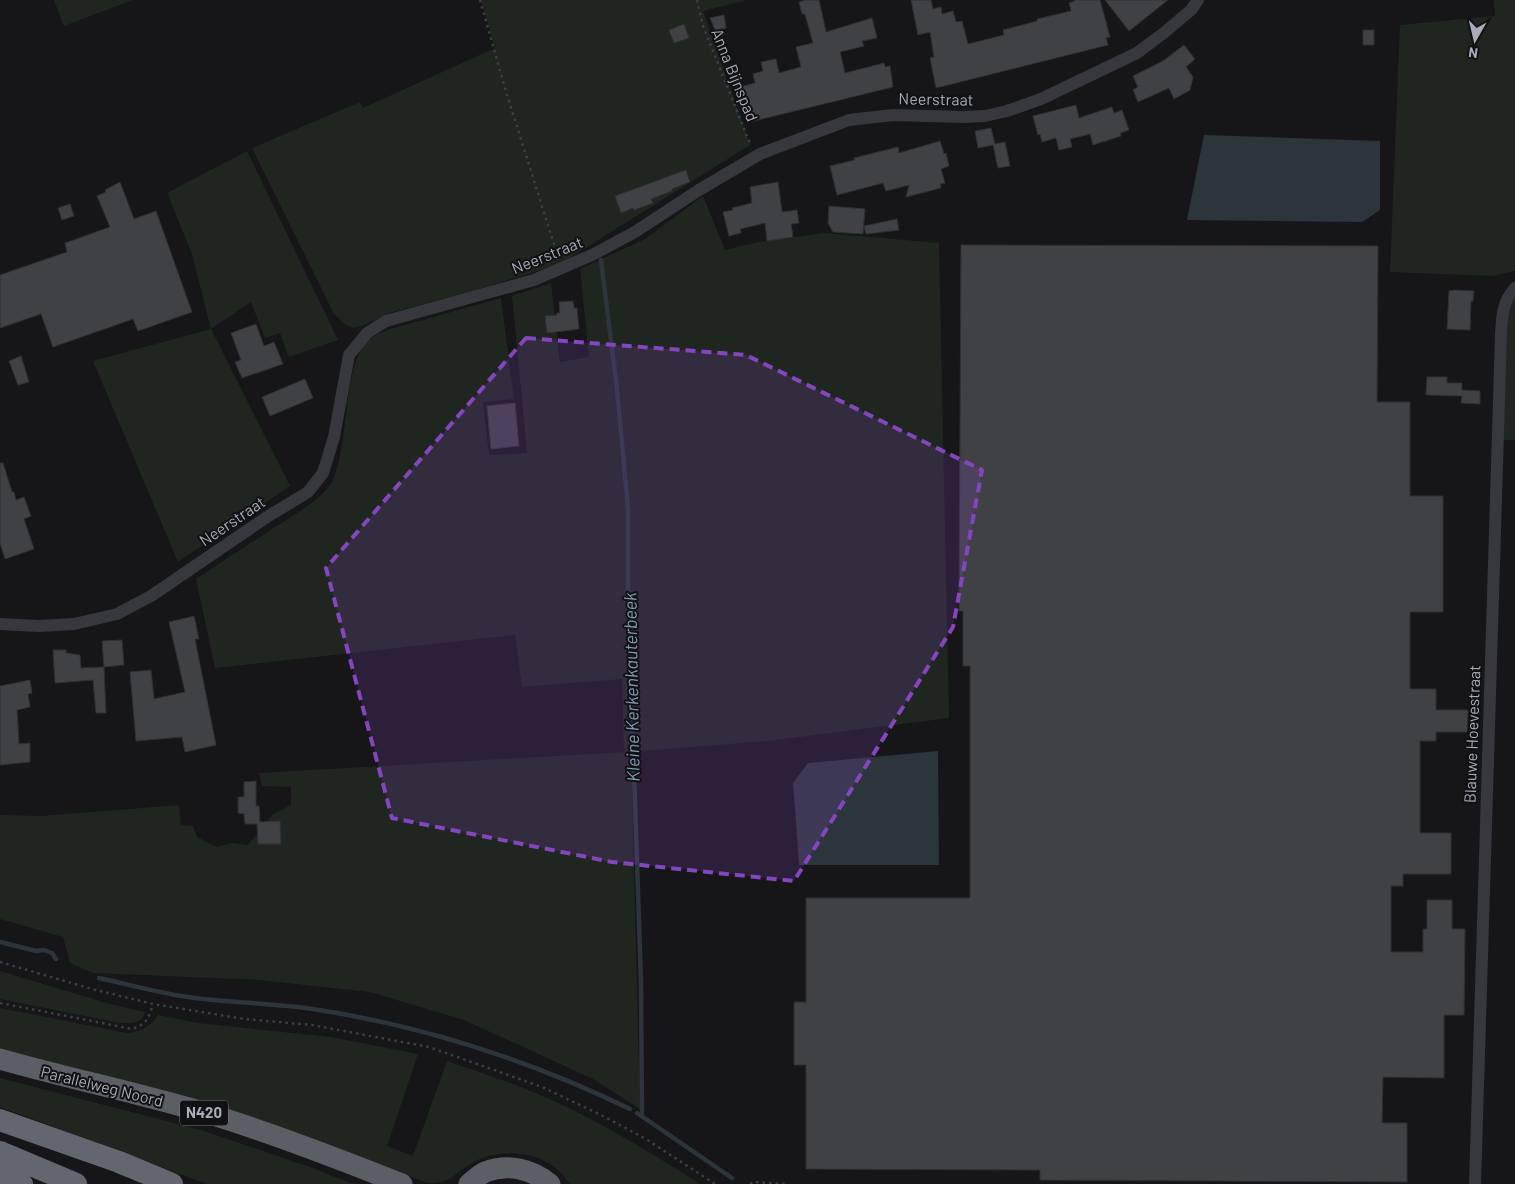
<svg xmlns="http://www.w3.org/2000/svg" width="1515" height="1184" font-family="Barlow,sans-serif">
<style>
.green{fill:#1e261f}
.water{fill:#2c353c}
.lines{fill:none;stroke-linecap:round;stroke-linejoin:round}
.stream{stroke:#2c353c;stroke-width:4.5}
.building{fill:#404145;stroke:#303034}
.path{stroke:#3d3f44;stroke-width:2.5;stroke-dasharray:2.5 4;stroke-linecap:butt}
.minor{stroke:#37383d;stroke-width:12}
.trunk{stroke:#5b5e65;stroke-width:21}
.motorway{stroke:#63666e;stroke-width:22}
.marked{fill:#8446be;fill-opacity:0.2;stroke:#8446be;stroke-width:4;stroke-dasharray:10 6;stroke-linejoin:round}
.labels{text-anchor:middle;stroke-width:4;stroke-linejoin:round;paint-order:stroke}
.shield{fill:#111113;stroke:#7b7e86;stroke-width:1}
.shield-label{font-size:15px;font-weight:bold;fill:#a8adb8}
.street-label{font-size:16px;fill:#a8adb8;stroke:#111113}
.water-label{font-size:18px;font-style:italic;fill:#7f9bb3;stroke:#111113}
</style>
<rect width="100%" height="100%" fill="#161618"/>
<g class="green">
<path d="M54,0h79l-69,26z"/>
<path d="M481,0h266l-44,11 47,134 -190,119 -91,28 -80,21 -26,13 -10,2 -8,-4 -11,-10 -82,-166 108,-46 3,6 132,-60z"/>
<path d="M1494,0h21v271l-23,5 -102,-4 10,-247 95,-9z"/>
<path d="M247,151l91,189 -49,17 -9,-24 -15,5 -14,-36 -40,27 79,157 -112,76 -85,-201 118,-32 -19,-75 -25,-61z"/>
<path d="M703,196l22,54 33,-8 67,-9 114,10 10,475 -181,23 -137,11 9,357 -47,-30 -129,-59 -94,-28 -111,-12 -166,-7 -23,-10 -7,-26 -63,-18v-104l42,1 137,-11 2,20 12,1 4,11 20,10 15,-4 16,2 25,-31 18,-9v-18l-29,-1 -3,-13 365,-21 -2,-73 -100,8 -7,-52 -300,33 -19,-89c24,-16 49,-32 73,-48 17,-11 54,-32 63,-49 18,-37 10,-114 35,-140 6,-6 13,-9 20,-12l114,-32 13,101 -31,3 6,53 38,-2 -15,-157 39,-13 9,79 29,-5 -9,-88 65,-30z"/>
<path d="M1515,297v143h-12l5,-131z"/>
<path d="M0,971l110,33 35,8c-3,12 -14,12 -25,11l-120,-24z"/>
<path d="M0,1008l127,25c14,-1 23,-6 31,-18l40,8 133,14 87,17 -31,92 26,10 34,-95c26,9 53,18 79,28 62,25 118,59 174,95h-130c-3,-4 -7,-9 -10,-12 -22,-22 -62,-24 -88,-9 -19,11 -19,20 -44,20l-88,-31 -340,-99z"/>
<path d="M0,1078l201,52 109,37 43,17h-146l-207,-77z"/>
</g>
<g class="water">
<path d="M1204,135l176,6v69l-18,12 -175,-2z"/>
<path d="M938,751l1,114h-140l-6,-82 15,-20z"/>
</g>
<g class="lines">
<g class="stream">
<path d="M601,260l16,129 11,120v83l13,390 1,133"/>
<path d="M0,942l36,9 8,-1 8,3 4,6"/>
<path d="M99,978c32,7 64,16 96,20 39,5 79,5 118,11 111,17 216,51 317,100"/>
<path d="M637,1113l95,65"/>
</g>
</g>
<g class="building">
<path d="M807,0h12l7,32 46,-14 5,20 -15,3 2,5 -24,6 5,21 39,-10 1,4 5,-1 3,21 -143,35 -4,-14h-2l-8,-20 19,-5 -2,-9 10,-3 -2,-9 15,-3 3,14 22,-6 -5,-20 17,-4 -8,-29h-3l-3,-12z"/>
<path d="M911,0h20l2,9 8,-2 1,7 11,-3 3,11 6,-1 6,23 36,-9 -1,-5 34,-9v-2l34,-8 -2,-8 6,-2 -1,-1h26l10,37 -4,1 2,7 -172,43 -6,-30 4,-1 -4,-25 -12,3z"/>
<path d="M1105,0h63l-39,31z"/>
<path d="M724,15l2,13 -11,2 -5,-12z"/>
<path d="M684,24l5,14 -15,5 -5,-13z"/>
<rect x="1363" y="30" width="11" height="15"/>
<path d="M1184,45l11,14 -9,8 7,10 -3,13 -16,9 -5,-11 -31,14 -5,-12 5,-3 -5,-11 30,-15z"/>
<path d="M1076,105l3,13 33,-11 2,6 8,-3 7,20 -9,3 1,3 -28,9 -3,-11 -20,5 2,8 -13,3 -3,-12 -14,4 -2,-8 -2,1 -5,-19z"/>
<path d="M991,128l4,16 10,-2 5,24 -12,2 -5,-23 -15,3 -3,-17z"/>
<path d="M940,141l4,13 2,-1 3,13 -8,3 4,14 -5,1 1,4 -35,9 3,-12 -23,6 -3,-8 -46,12 -7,-29 25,-6 -1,-2 44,-11 1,6z"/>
<path d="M686,170l4,12 -18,7v2l-21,8 2,4 -19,7 -1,-2 -12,5 -6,-17z"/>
<path d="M120,182l14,37 22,-8 36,101 -54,19 -5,-12 -80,28 -12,-33 -41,14v-53l67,-23 -2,-9 45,-16 -13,-31 9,-4 -1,-2z"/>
<path d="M778,182l4,30 15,-2 2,13 -8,1 2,13 -26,4 -2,-18 -25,6 1,4 -12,3 -6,-24 10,-2 -1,-2 20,-5 -2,-16z"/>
<path d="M70,204l4,12 -12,4 -4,-12z"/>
<path d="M829,206l36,3 -2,25 -30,-2 -5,-9z"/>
<path d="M897,219l2,11 -33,4 -2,-8z"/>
<path d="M961,245l417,1 -1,156h33v94h33v116h-33v77h26v21h32l-1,22h-31v9h-16v92h31v41h-48v12h-12v66h32v-23h4v-29h25v29h13l-1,86h-20v63l-61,-1 -1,46h25v59l-367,-2v-10l-234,-1v-104h-12v-63h12v-104h164v-232h-7v-55h-4z"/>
<path d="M1454,290l20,1 -1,10h-2l-1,29 -23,-1 2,-38z"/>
<path d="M573,301l1,7h3l2,21 -32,4 -2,-17 12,-1v-2h3l-1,-11z"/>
<path d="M256,324l8,22 10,-4 9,22 -41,14 -7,-16 6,-2 -10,-27z"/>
<path d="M21,356l8,26 -11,3 -9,-24z"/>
<path d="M1427,377h20v6h15v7l18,1v13l-19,-1 1,-7 -36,-1z"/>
<path d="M305,379l8,19 -43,18 -8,-19z"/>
<path d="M515,403l4,43 -28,3 -4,-43z"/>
<path d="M0,463h3l9,29h2l2,8 8,-3 7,19 -7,3 10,30 -29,10 -5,-16z"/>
<path d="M194,616l5,23h-4l21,106 -31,7 -3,-15 -46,4 -6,-69 21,-2 3,29 31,-7 -16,-70z"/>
<path d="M122,640l2,25 -20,2 -2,-26z"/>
<path d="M53,650h13v3l14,2 1,13 23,-1 2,46h-10l-3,-33 -38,3z"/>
<path d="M30,680l2,13 -4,1 2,13 -13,3 2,34 11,-1v19l-30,3v-79z"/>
<path d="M256,781v25h3l1,16 20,-1 1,23h-23l-1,-20h-12l-1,-10 -6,-1v-16h6v-15z"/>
</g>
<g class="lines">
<g class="path">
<path d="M480,0l27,95 51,162"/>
<path d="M697,0l6,26 48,120"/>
<path d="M0,962l92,27 61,15 91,15 68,6 117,22 113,40 59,28 45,24 69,45"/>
<path d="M0,1003l132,26c16,-6 16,-10 21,-25"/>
<path d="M750,1184l5,-2 30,2"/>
</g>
<g class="minor">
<path d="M0,624l39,2 35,-2 43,-10 34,-18 116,-79 41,-25 15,-19 11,-36 15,-82 18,-22 19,-12 148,-41 58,-25 43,-23 64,-42 61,-36 89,-34 44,-5 70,2 22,-1 22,-5 34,-12 96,-46 28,-21 26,-22 7,-10"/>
<path d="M1475,1184l26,-849c1,-18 1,-33 14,-47"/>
</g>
<g class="trunk">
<path d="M0,1059c71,20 143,35 213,56 64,20 126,44 189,69"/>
<path d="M469,1184c5,-4 10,-9 16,-12 23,-9 47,-3 65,12"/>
</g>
<g class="motorway">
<path d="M0,1120l119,42 53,22"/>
<path d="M0,1152l76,32"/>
<path d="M0,1175l22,9"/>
</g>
</g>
<path class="marked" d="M526,338l220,17 236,115 -29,157 -159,254 -182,-19 -220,-44 -66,-250z"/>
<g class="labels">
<rect class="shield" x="180" y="1100.5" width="48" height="25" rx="4"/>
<g class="shield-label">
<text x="204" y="1118">N420</text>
</g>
<g class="street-label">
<text transform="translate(735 75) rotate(68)" y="6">Anna Bijnspad</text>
<text transform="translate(936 99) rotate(1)" y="6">Neerstraat</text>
<text transform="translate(547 255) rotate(-22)" y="6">Neerstraat</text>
<text transform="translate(232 521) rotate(-34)" y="6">Neerstraat</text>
<text transform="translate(1472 734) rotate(-88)" y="6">Blauwe Hoevestraat</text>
<text transform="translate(102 1086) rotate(14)" y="6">Parallelweg Noord</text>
</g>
<g class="water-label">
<text transform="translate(632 687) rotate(-91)" y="6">Kleine Kerkenkauterbeek</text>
</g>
</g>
<g transform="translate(1475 40) rotate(188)" stroke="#111113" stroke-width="4" paint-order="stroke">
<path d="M0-4L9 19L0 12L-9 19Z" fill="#a8adb8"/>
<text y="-8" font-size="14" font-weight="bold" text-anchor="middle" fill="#a8adb8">N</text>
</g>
</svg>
